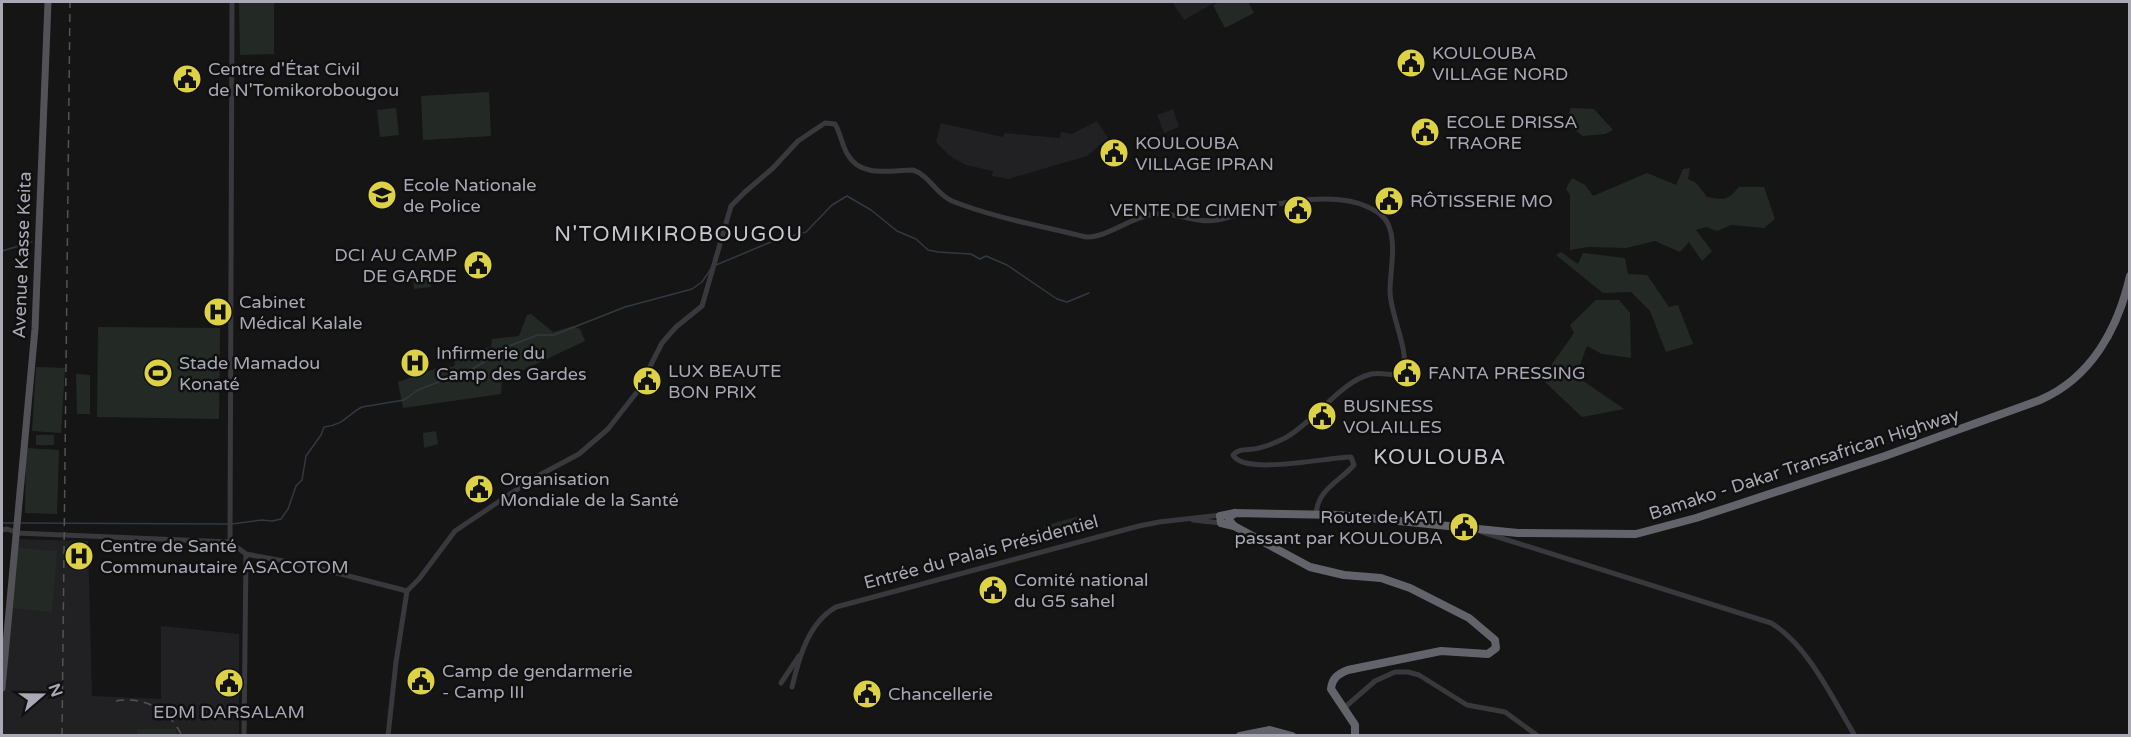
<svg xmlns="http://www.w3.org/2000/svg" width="2131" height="737" font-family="'Varela Round',sans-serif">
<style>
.built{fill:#212123}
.green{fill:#232a26}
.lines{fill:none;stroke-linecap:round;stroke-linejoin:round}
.stream{stroke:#333841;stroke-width:1.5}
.minor{stroke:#39383d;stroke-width:5}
.major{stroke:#535259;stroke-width:7}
.highway{stroke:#63636b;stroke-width:8}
.rail{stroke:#525359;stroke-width:1.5;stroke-dasharray:8 6;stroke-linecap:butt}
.labels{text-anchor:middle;stroke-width:5;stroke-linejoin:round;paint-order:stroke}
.poi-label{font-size:18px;fill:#a8a9b5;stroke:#101011;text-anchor:start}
.street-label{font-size:18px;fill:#a8a9b5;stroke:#101011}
.quarter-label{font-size:21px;letter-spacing:1.5px;fill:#c8c8d1;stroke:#101011}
</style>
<rect width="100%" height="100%" fill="#151516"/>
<g class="built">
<path d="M1172,2h44l-32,18z"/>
<path d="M1173,109l6,18 -15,6 -7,-18z"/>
<path d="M1097,121l11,17 -21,18 -79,23 -16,-3 1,-5 -27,-6 -16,-9 -14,-14 5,-19 62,14 2,-4 55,5 1,-6 11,2z"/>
<path d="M16,539l72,2 4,155 69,3v-73l78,8v101l-237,1v-39z"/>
</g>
<g class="green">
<path d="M1220,2h28l6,11 -29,15 -12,-23z"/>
<path d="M239,3h35v51l-34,1z"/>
<path d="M489,92l2,44 -68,4 -2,-44z"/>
<path d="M396,108l3,27 -19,2 -3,-27z"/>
<path d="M1571,108l23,1 19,21 -8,4 -22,2 -18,-13z"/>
<path d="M1690,168l-2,11 8,4 11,14c18,3 20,4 32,-10h25l11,32 -11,9 -33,-3 -14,6 -11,-4 -10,3 16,21 -10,10 -13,-19 -9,10 -25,-11 -29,7 -38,-1 -18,3v-55l-4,-6 6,-11 13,7 8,11 54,-23 29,12 7,-16z"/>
<path d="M1561,252l17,12 5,-11 42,5 3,16 19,1 22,32 9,-2 15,39 -27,8 -16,-41 -19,-19 -28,1 -47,-38z"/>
<path d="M430,277l1,10 -17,2 -1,-10z"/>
<path d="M1596,300h23l11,13 1,45 -29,-4 -15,-8 -11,30 48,33 -42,8 -37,-35 7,-18 22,-31 -4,-8z"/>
<path d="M531,314l22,18 20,-6 7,3 5,12 -83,39 -1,14 -98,14 -5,-26 45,-16 9,1 3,-2 -1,-7 4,-6 33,-5 1,-8 27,-3 8,-21z"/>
<path d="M98,327l122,1 -1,91 -122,-2z"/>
<path d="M36,367l29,1 -4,65 -29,-2z"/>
<path d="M76,374l14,1v39h-13z"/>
<path d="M436,431l2,13 -14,4 -1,-15z"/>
<rect x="36" y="435" width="18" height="10"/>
<path d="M26,448l33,2 -2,64 -32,-1z"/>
<path d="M1079,516l4,15 -35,10 -4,-15z"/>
<path d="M18,548l39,3 -5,61 -39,-4z"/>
<rect x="137" y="729" width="39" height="6"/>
</g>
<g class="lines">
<g class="stream">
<path d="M2,251l30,-9"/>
<path d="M716,265l55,-23 35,-10 26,-27 15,-9 24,14 26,21 19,8 12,11 10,2 33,2 9,5 6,-3 21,9 50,34 10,3 22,-9"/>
<path d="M2,523h12"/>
<path d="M19,523l208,1"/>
<path d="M232,524l30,-4 10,1 9,-2 7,-10 8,-23 6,-6 4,-24 15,-21 3,-8c20,-2 23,-12 38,-20l42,-7 14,-10 54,-21 12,-7 9,-10 45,-17h16l71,-28 67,-18 10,-7 10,-15"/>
</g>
<g class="minor">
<path d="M1193,520l28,3"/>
<path d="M2,530l5,-1 9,3"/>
<path d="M1482,532l289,91c36,21 62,76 84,113"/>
<path d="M16,533l214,9 16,12 64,12 97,25"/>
<path d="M230,542l2,-540"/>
<path d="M781,683l18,-27"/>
<path d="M792,687c7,-29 16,-64 44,-80l303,-81 20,-4 62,-7"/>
<path d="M1344,708l31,-27 20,-9h13l11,3 48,30 38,7 33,24"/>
<path d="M244,736l2,-182"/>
<path d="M388,736l8,-74 11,-71 12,-12 36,-48 79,-53 45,-24 29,-25 29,-37 25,-49 14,-16 26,-21 29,-100 14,-14 28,-24 25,-27 27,-18 10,1c6,10 7,22 13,31 13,23 43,15 65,15 16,5 23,24 39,31 43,17 90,25 134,36 21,1 44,-20 68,-23 21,-3 41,10 63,6 12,-2 23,-7 35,-10 33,-9 85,-18 116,-3 8,4 16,8 20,17 9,20 2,46 2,67 0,23 20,61 13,80l-4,4c-9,0 -19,-3 -28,-1 -32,8 -56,48 -86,64 -8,4 -17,8 -26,10 -9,3 -19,-1 -26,7 11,21 96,2 118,2l3,8c-15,17 -36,24 -38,49"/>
</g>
<path class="major" d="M2,688l33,-359 13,-327"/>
<g class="highway">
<path d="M1235,513l-5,4 -1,3 5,6 76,41 34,8 37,3 29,10 59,30 26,22 1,8 -8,6 -47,-3 -93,19c-10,4 -16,8 -17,19l24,36v11"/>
<path d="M1234,526l-13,-3 -1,-7 15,-3 104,2 179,18 118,1 60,-16 34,-11 155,-51 155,-56c51,-22 78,-71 90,-124"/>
<path d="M1240,736l30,-6 22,6"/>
</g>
<g class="rail">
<path d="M116,701c28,-5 54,9 66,35"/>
<path d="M62,736l8,-734"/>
</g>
</g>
<defs>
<g id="civic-disc" transform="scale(1.5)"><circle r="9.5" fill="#ddd146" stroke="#101011"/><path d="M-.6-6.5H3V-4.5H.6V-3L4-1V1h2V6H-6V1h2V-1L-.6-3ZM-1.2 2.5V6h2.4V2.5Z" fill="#111"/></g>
<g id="university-disc" transform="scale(1.5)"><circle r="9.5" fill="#ddd146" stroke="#101011"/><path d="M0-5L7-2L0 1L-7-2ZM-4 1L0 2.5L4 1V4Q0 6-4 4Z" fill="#111"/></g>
<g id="hospital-disc" transform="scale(1.5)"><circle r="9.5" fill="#ddd146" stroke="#101011"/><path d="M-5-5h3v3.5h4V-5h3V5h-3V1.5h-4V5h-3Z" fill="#111"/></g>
<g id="stadium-disc" transform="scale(1.5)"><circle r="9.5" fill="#ddd146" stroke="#101011"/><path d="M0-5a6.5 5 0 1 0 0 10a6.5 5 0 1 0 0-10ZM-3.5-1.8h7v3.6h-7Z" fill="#111"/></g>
</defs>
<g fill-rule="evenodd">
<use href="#civic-disc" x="1411" y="63"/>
<use href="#civic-disc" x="187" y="79"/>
<use href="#civic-disc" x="1425" y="132"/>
<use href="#civic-disc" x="1114" y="153"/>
<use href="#university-disc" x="382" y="195"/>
<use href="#civic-disc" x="1389" y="201"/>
<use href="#civic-disc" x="1298" y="210"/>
<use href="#civic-disc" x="478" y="265"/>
<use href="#hospital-disc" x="218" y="312"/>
<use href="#hospital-disc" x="415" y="363"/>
<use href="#stadium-disc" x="158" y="373"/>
<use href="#civic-disc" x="1407" y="373"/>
<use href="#civic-disc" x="647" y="381"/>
<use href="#civic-disc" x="1322" y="416"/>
<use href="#civic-disc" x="479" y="489"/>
<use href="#civic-disc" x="1464" y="527"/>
<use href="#hospital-disc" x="79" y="556"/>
<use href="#civic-disc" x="993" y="590"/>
<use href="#civic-disc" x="421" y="681"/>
<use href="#civic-disc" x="229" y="683"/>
<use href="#civic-disc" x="867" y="694"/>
</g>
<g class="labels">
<g class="poi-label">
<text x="1432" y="59">KOULOUBA<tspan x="1432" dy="21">VILLAGE NORD</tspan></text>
<text x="208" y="75">Centre d'État Civil<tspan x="208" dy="21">de N'Tomikorobougou</tspan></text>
<text x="1446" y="128">ECOLE DRISSA<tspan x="1446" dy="21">TRAORE</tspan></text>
<text x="1135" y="149">KOULOUBA<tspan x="1135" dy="21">VILLAGE IPRAN</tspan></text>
<text x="403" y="191">Ecole Nationale<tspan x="403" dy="21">de Police</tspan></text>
<text x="1410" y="207">RÔTISSERIE MO</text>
<text x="1277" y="216" text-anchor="end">VENTE DE CIMENT</text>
<text x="457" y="261" text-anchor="end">DCI AU CAMP<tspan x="457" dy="21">DE GARDE</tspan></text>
<text x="239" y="308">Cabinet<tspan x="239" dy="21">Médical Kalale</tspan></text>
<text x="436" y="359">Infirmerie du<tspan x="436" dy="21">Camp des Gardes</tspan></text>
<text x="179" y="369">Stade Mamadou<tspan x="179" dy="21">Konaté</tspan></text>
<text x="668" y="377">LUX BEAUTE<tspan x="668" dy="21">BON PRIX</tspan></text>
<text x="1428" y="379">FANTA PRESSING</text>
<text x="1343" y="412">BUSINESS<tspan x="1343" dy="21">VOLAILLES</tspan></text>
<text x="500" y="485">Organisation<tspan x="500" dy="21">Mondiale de la Santé</tspan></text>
<text x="1443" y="523" text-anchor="end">Route de KATI<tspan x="1443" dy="21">passant par KOULOUBA</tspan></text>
<text x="100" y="552">Centre de Santé<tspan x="100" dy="21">Communautaire ASACOTOM</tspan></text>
<text x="1014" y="586">Comité national<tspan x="1014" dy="21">du G5 sahel</tspan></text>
<text x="442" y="677">Camp de gendarmerie<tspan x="442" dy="21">- Camp III</tspan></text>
<text x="888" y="700">Chancellerie</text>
<text x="229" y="718" text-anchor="middle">EDM DARSALAM</text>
</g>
<g class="street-label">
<text transform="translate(22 255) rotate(-88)" y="6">Avenue Kasse Keita</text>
<text transform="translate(1804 464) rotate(-18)" y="6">Bamako - Dakar Transafrican Highway</text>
<text transform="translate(981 552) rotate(-15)" y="6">Entrée du Palais Présidentiel</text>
</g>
<g class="quarter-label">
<text x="679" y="241">N'TOMIKIROBOUGOU</text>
<text x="1440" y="464">KOULOUBA</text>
</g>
</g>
<rect width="2131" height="737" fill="none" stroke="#a8a9b5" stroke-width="6"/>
<g transform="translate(42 695) rotate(70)" stroke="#101011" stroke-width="4.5" paint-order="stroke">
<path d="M0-4.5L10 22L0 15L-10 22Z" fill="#a8a9b5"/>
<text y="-9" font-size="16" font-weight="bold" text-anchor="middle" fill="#a8a9b5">N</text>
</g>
</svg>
